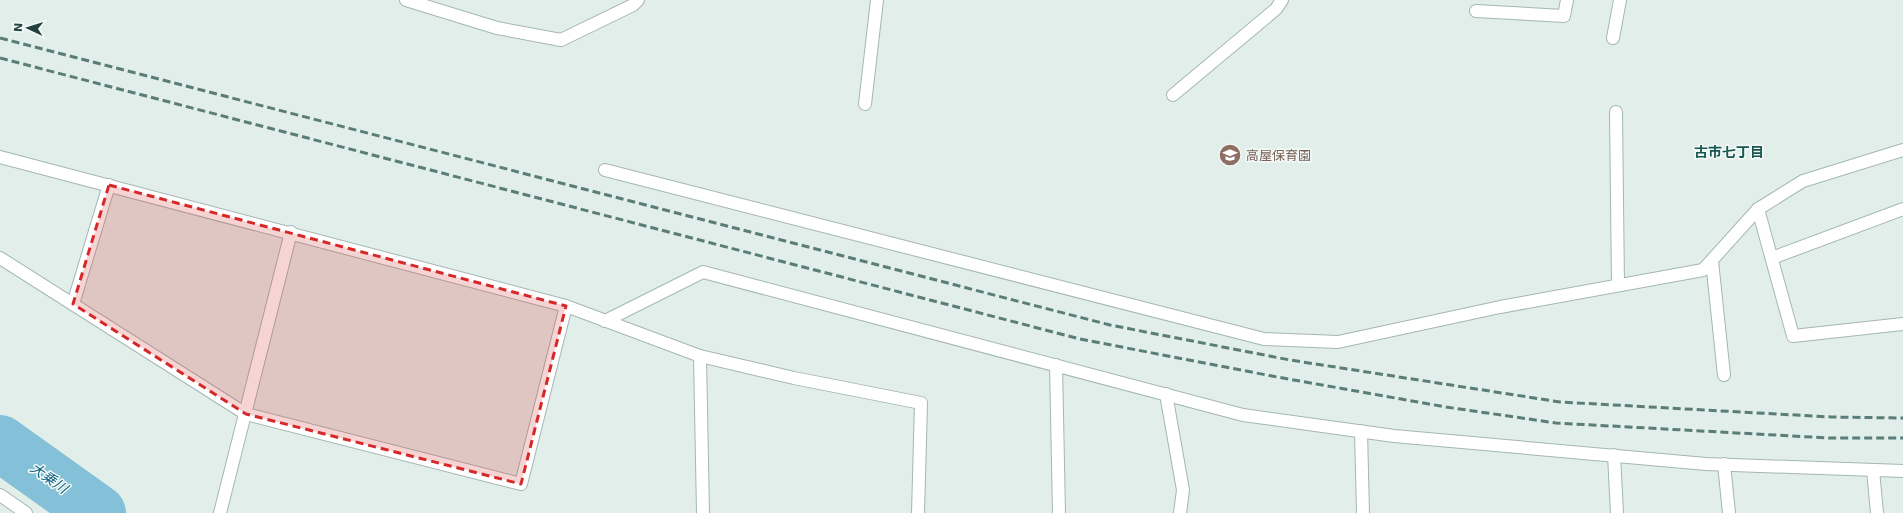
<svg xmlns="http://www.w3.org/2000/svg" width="1903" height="513" font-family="'DejaVu Sans','Noto Sans JP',sans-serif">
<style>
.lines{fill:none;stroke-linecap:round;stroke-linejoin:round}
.river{stroke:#84c1d9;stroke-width:56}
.service-casing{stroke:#a4b7b3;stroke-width:14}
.minor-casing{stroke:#a4b7b3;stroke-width:14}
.service{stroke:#fff;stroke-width:12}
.minor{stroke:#fff;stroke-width:12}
.rail{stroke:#5a7d78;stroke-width:3;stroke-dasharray:8 4;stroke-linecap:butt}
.marked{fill:#d62828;fill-opacity:0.2;stroke:#d62828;stroke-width:3;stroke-dasharray:8 5;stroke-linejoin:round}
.labels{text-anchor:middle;stroke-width:3;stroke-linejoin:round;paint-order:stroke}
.education-label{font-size:13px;fill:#785e54;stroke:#f4faf8;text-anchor:start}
.neighbourhood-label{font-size:14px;font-weight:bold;fill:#195650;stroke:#f4faf8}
.water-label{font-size:14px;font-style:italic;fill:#126385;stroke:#f4faf8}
</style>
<rect width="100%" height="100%" fill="#e2eeea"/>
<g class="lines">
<path class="river" d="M0,443l98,70"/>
<g class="service-casing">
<g id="service">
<path d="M1476,11l88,5 3,-16"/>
<path d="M1712,261l12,114"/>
<path d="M1166,394l17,96 -3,23"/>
<path d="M0,495l26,18"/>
</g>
</g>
<g class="minor-casing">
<g id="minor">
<path d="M406,0l91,28 64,12 72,-35 5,-5"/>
<path d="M1613,38l7,-38"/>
<path d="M1173,95l103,-86 6,-9"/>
<path d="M865,104l12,-104"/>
<path d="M1616,112l2,173"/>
<path d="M0,157l566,149 134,50 94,22 127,25 -3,110"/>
<path d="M605,170l659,169 74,3 162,-35 203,-37 55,-61 45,-28 100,-31"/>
<path d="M1758,209l35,127 110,-12"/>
<path d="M0,258l246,156 275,70 45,-178"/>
<path d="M1772,258l131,-49"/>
<path d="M73,304l36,-119"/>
<path d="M605,321l98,-49 540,143 151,21 312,28 197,7"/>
<path d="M700,356l3,157"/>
<path d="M1056,365l3,148"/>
<path d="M1361,431l2,82"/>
<path d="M1614,455l3,58"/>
<path d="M1724,464l5,49"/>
<path d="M1873,470l4,43"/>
<path d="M220,513l71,-281"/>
</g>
</g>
<use href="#service" class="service"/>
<use href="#minor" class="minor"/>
<g class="rail">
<path d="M0,38l1110,287 180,35 270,42 271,15 72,1"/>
<path d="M0,58l1080,281 197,38 169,30 110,16 273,15h74"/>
</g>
</g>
<path class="marked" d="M109,185l457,121 -45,178 -275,-70 -173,-110z"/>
<defs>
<g id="school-disc" transform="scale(1.15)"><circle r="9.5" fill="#8d6e63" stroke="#f4faf8"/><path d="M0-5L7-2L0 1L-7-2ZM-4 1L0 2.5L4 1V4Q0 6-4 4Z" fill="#fff"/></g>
</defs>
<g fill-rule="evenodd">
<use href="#school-disc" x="1230" y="155"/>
</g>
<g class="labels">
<g class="education-label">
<text x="1246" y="160">高屋保育園</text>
</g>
<g class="neighbourhood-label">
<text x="1729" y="157">古市七丁目</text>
</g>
<g class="water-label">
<text transform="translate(49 478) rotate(35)" y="5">大乗川</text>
</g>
</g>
<g transform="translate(28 28) rotate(274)" stroke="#f4faf8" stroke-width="3" paint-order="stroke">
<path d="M0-3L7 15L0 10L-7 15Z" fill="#20423d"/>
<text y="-6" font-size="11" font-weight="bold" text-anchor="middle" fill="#20423d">N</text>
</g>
</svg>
